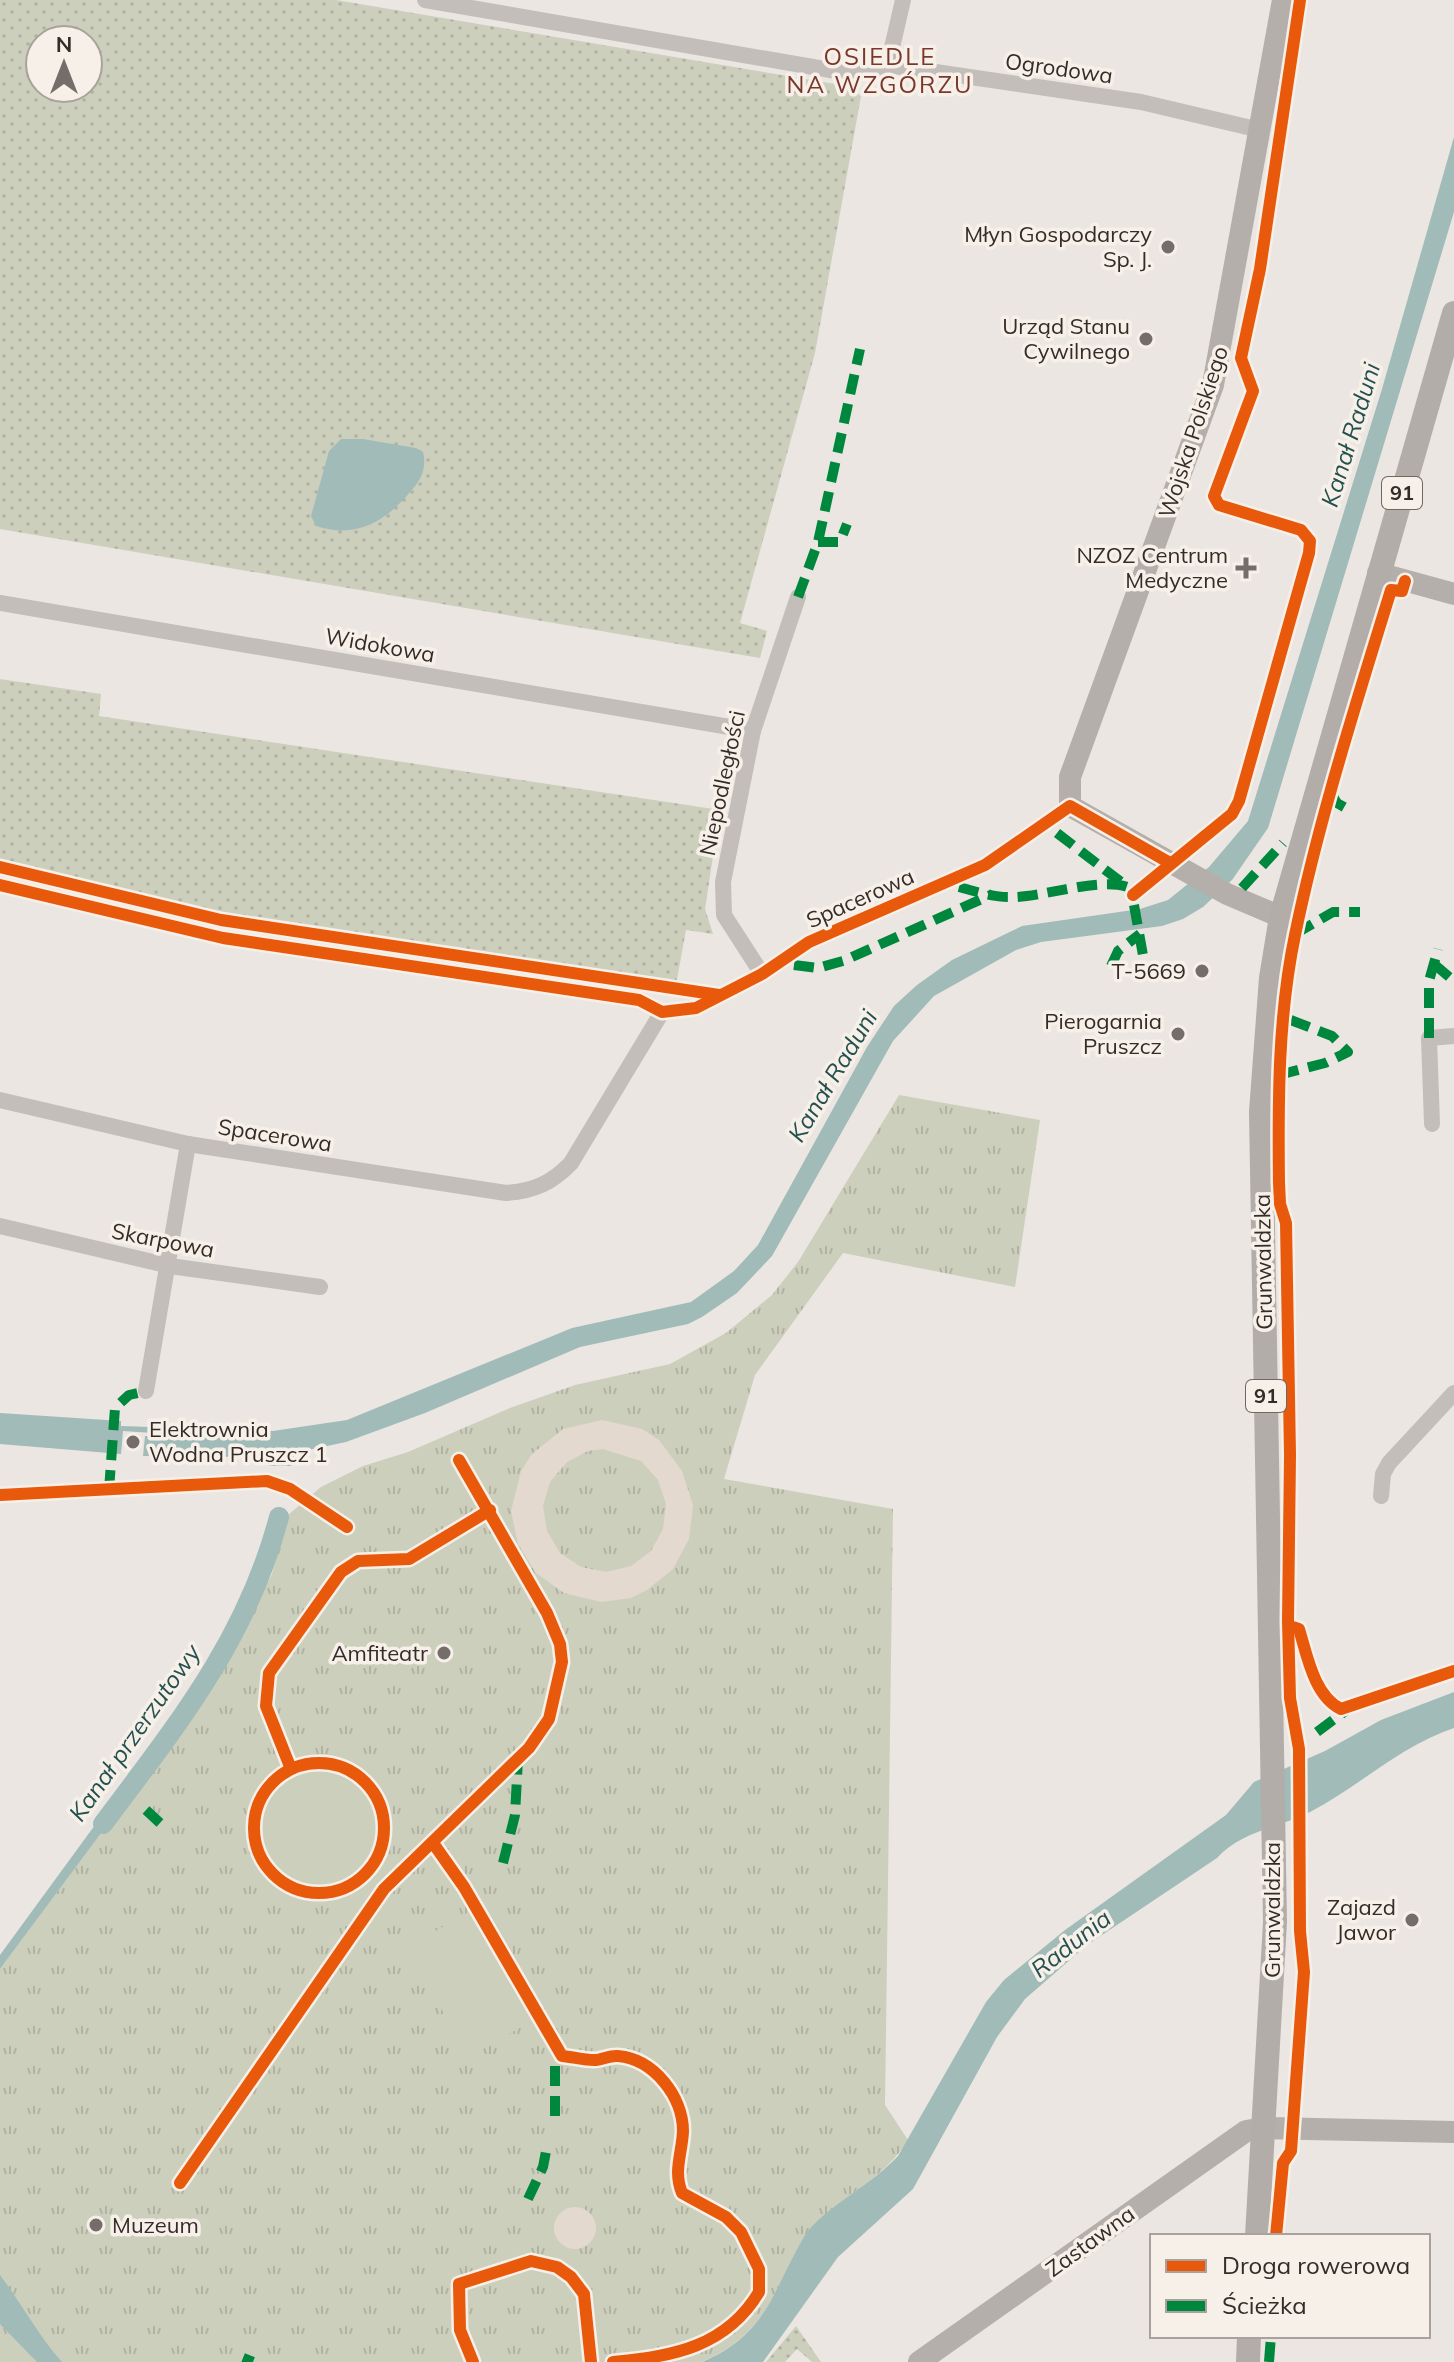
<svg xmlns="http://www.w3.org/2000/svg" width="1454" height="2362" font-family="Mulish,sans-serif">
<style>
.grass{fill:url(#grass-dots);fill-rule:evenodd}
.park{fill:url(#park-tufts)}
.pitch{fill:#cdcfbd}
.plaza{fill:#e4d9cf;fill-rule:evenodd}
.water{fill:#a0bbb8}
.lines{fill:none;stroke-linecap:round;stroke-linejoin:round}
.canal{stroke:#a0bbb8;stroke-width:20}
.street{stroke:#c4bebb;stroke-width:16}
.secondary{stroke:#b5afab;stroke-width:22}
.primary{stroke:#b3adaa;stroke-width:24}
.quiet{stroke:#00873e;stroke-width:10;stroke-dasharray:20 10;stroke-linecap:butt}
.cycleway-casing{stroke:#f7f0e9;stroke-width:17}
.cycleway{stroke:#e8590c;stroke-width:12}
.poi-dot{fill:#756d69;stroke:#f7f0e9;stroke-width:3}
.labels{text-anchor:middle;stroke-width:7;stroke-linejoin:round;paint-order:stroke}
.shield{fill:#f7f0e9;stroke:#6f6763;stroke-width:2}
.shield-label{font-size:20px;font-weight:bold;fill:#352c29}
.street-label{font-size:22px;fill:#352c29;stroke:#f7f0e9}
.poi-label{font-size:22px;fill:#352c29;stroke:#f7f0e9;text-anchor:end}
.neighbourhood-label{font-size:24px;letter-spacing:2px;fill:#7a382c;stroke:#f7f0e9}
.water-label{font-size:24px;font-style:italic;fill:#245150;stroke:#f7f0e9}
</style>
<defs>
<pattern id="grass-dots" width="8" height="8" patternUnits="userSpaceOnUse" patternTransform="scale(2)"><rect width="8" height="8" fill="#cdcfbd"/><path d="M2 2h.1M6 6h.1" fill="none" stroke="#b1b2a2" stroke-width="1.8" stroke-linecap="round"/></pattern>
<pattern id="park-tufts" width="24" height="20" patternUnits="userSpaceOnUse" patternTransform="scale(2)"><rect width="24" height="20" fill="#cdcfbd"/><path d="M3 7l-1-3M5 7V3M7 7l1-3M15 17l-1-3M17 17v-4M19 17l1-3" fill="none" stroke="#b1b2a2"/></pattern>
</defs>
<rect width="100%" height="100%" fill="#ebe6e1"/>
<g class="grass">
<path d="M0,0h336l511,86 14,10 -46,257 -75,270 27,8 -7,27 -760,-129zM40,40h48v48h-48z"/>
<path d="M0,679l101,15 -2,22 621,94 -15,99 8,25 -27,-4 -10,55 -446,-68 -230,-58z"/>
<path d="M796,2326l25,36h-9l-15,-13 -12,13h-19z"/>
</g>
<path class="park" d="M899,1095l141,25 -25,167 -172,-34 -88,122 -31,104 169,30 -8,596 23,35c-25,41 -70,57 -100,92 -36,57 -39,102 -107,130h-701v-393l205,-276 67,-119 16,-59 33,-28 42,-21 45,-14 102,-44 65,-23 95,-21 56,-31 46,-38 26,-33z"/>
<g class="pitch">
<circle cx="318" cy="1827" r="60"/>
<path d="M472,1910l63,109 -66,38 -63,-109z"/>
</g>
<g class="plaza">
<path d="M602,1420l40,9 17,11 23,31 11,34 -4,34 -16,30 -26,21 -16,8 -30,4 -37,-9 -28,-20 -18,-29 -7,-33 10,-40 11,-17 31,-25zM603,1449l38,12 17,19 8,24 -3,25 -12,22 -20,15 -25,6 -25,-5 -21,-14 -13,-22 -4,-25 7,-24 17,-20 21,-11z"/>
<circle cx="575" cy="2228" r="21"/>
</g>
<g class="water">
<path d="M1454,137v75l-186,616 -36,52 -29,27 -20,12 -21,7 -121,16 -25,8 -82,46 -41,45 -121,215 -35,37 -35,24 -14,7 -108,23 -155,66 -79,29 -38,8 -17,16h-22l-1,-9 -125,-1 2,-20h8v-3l-30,-2 -2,23 -121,-10v-31l121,8v5l152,5 74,-11 225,-92 119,-26 43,-31 24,-26 109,-198 27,-41 23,-21 35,-25 70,-34 118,-17 28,-9 41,-33 39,-46 134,-432z"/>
<path d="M341,439h22l53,9 7,4c4,16 -2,28 -13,40 -25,30 -54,47 -94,34l-5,-10 18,-65z"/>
<path d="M1454,1692v36c-54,18 -94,58 -144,84 -32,16 -68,19 -93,46l-130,87 -62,54 -28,38 -84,152 -75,68 -75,105h-61c67,-28 70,-73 105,-130 26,-30 64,-47 91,-76l88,-154 18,-22 61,-50 161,-115 28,-33 71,-31 56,-31z"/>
<path d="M114,1799l8,6 -122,164v-14z"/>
<path d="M0,2275c21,28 40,63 62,87h-25l-37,-38z"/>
</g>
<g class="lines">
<path class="canal" d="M103,1824c74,-99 144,-185 176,-307"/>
<g class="street">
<path d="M425,0l417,72h23l23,-7 253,37 119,28"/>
<path d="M888,65l15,-65"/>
<path d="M0,603l753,128"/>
<path d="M0,885l223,53 416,62 23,12"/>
<path d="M762,974l-38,-59 -1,-33 30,-151 45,-134"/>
<path d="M662,1012l34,-4 66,-34 47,-32 176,-77 85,-59"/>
<path d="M0,1100l188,44 318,49c28,-2 46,-10 65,-30l91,-151"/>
<path d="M1432,1124l-3,-86 25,-2"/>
<path d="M0,1226l170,40 150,21"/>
<path d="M146,1391l42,-247"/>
<path d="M1381,1496l2,-22 6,-11 65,-70"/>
</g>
<g class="secondary">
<path d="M1378,573l76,21"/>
<path d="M1281,917l-54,-23 -157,-88v-29l143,-392 70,-385"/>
<path d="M919,2362l327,-231 18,-3 190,4"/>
</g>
<g class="primary">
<path d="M1257,2236l18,-314 -14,-810 10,-134 10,-61 173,-604"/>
<path d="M1248,2362l1,-26"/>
</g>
<g class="quiet">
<path d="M818,542h22l7,-18"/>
<path d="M798,597l20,-55 42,-193"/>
<path d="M1331,793l6,10 14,8"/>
<path d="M1057,833l68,52"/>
<path d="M959,887c15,4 33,10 49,10 33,2 96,-23 124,-8"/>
<path d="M1242,888l41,-45"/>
<path d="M1134,905l10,56"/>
<path d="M1295,934l38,-22h27"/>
<path d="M1434,964l20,17"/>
<path d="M794,965l24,3 25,-7 150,-67"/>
<path d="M1111,966l7,-15 22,-17"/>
<path d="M1429,1038v-57l9,-32"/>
<path d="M1279,1075l46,-12 23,-11 -16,-16 -49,-19"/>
<path d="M109,1490l6,-82 14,-13 17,-4"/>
<path d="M1317,1732l31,-23"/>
<path d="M146,1810l14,13"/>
<path d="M503,1863l12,-48 3,-56"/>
<path d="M555,2066v52"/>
<path d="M528,2199l15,-32 4,-21"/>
<path d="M243,2358l10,4"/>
<path d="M1269,2362l2,-26"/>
</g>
<g class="cycleway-casing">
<g id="cycleway">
<path d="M0,867l221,53 498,75"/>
<path d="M0,885l223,53 416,62 23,12 34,-4 66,-34 47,-32 176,-77 85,-59 100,57"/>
<path d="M1133,895l99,-81 7,-13 70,-248 1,-12 -9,-11 -82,-25 -5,-9 39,-105 -12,-33 19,-89 40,-269"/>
<path d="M0,1495l267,-14 23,8 57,38"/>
<path d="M1289,1626l10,3c8,26 15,67 42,80l113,-38"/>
<circle cx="319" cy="1828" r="65"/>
<path d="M291,1769l-25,-63 3,-33 72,-101 17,-11 51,-2 81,-49"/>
<path d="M433,1843l31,44 98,169c11,1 22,4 32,4 8,0 16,-5 24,-4 36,3 65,41 65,75 -1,23 -10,40 -1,62l44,24 15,15 18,37v23c-32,54 -86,65 -146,70"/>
<path d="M180,2183l204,-294 145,-141 20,-29 13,-57 -2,-18 -13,-31 -88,-153"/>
<path d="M1276,2236l7,-73 8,-12 13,-179 -4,-41 -1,-182 -9,-51 -2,-77 2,-166 -4,-232 -6,-19 -1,-21c-1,-82 -1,-167 16,-248 24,-116 61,-231 96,-345l11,1 3,-10"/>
<path d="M473,2362l-13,-32 -1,-46 72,-23 26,6 14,10 13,17 7,68"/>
</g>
</g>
<use href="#cycleway" class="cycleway"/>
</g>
<g class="poi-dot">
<circle cx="1168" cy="247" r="8"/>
<circle cx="1146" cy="339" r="8"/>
<path d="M1242 556h8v8h8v8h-8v8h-8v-8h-8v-8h8z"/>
<circle cx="1202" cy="971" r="8"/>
<circle cx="1178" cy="1034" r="8"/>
<circle cx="133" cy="1442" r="8"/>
<circle cx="444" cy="1653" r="8"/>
<circle cx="1412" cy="1920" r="8"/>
<circle cx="96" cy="2225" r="8"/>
</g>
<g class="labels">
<g class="shield">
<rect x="1382" y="477" width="40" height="32" rx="6"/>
<rect x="1246" y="1380" width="40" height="32" rx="6"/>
</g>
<g class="shield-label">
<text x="1402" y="500">91</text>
<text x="1266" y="1403">91</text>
</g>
<g class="street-label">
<text transform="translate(1059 68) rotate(8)" y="8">Ogrodowa</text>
<text transform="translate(1193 432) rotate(-72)" y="8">Wojska Polskiego</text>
<text transform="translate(380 645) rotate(10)" y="8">Widokowa</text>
<text transform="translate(722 783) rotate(-78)" y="8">Niepodległości</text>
<text transform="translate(860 898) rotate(-24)" y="8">Spacerowa</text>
<text transform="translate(275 1135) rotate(9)" y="8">Spacerowa</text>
<text transform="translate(163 1240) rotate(11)" y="8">Skarpowa</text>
<text transform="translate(1263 1262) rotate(-91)" y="8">Grunwaldzka</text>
<text transform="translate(1272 1910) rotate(-90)" y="8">Grunwaldzka</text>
<text transform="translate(1090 2241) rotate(-36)" y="8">Zastawna</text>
</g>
<g class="poi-label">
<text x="1152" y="242">Młyn Gospodarczy<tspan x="1152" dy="25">Sp. J.</tspan></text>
<text x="1130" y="334">Urząd Stanu<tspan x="1130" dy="25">Cywilnego</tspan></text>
<text x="1228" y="563">NZOZ Centrum<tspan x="1228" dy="25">Medyczne</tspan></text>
<text x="1186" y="979">T-5669</text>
<text x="1162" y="1029">Pierogarnia<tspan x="1162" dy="25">Pruszcz</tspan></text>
<text x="149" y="1437" text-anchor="start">Elektrownia<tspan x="149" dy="25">Wodna Pruszcz 1</tspan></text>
<text x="428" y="1661">Amfiteatr</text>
<text x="1396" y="1915">Zajazd<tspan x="1396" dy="25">Jawor</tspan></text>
<text x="112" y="2233" text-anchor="start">Muzeum</text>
</g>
<g class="neighbourhood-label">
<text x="880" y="65">OSIEDLE<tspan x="880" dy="28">NA WZGÓRZU</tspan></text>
</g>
<g class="water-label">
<text transform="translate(1351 435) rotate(-73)" y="8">Kanał Raduni</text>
<text transform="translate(833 1076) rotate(-59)" y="8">Kanał Raduni</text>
<text transform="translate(135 1733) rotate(-55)" y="8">Kanał przerzutowy</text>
<text transform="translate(1071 1944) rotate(-38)" y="8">Radunia</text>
</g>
</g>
<rect x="1150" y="2234" width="280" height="104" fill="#f7f0e9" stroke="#a9a29c" stroke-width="2"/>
<rect x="1166" y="2260" width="40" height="12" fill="#e8590c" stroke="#a9a29c" stroke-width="2"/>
<text x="1222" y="2274" font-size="24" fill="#352c29">Droga rowerowa</text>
<rect x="1166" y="2300" width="40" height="12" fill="#00873e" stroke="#a9a29c" stroke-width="2"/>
<text x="1222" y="2314" font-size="24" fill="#352c29">Ścieżka</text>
<g transform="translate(64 64)"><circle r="38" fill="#f7f0e9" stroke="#a9a29c" stroke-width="2"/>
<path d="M0-6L14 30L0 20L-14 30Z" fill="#756d69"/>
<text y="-12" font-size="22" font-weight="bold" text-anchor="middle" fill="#352c29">N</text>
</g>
</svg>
